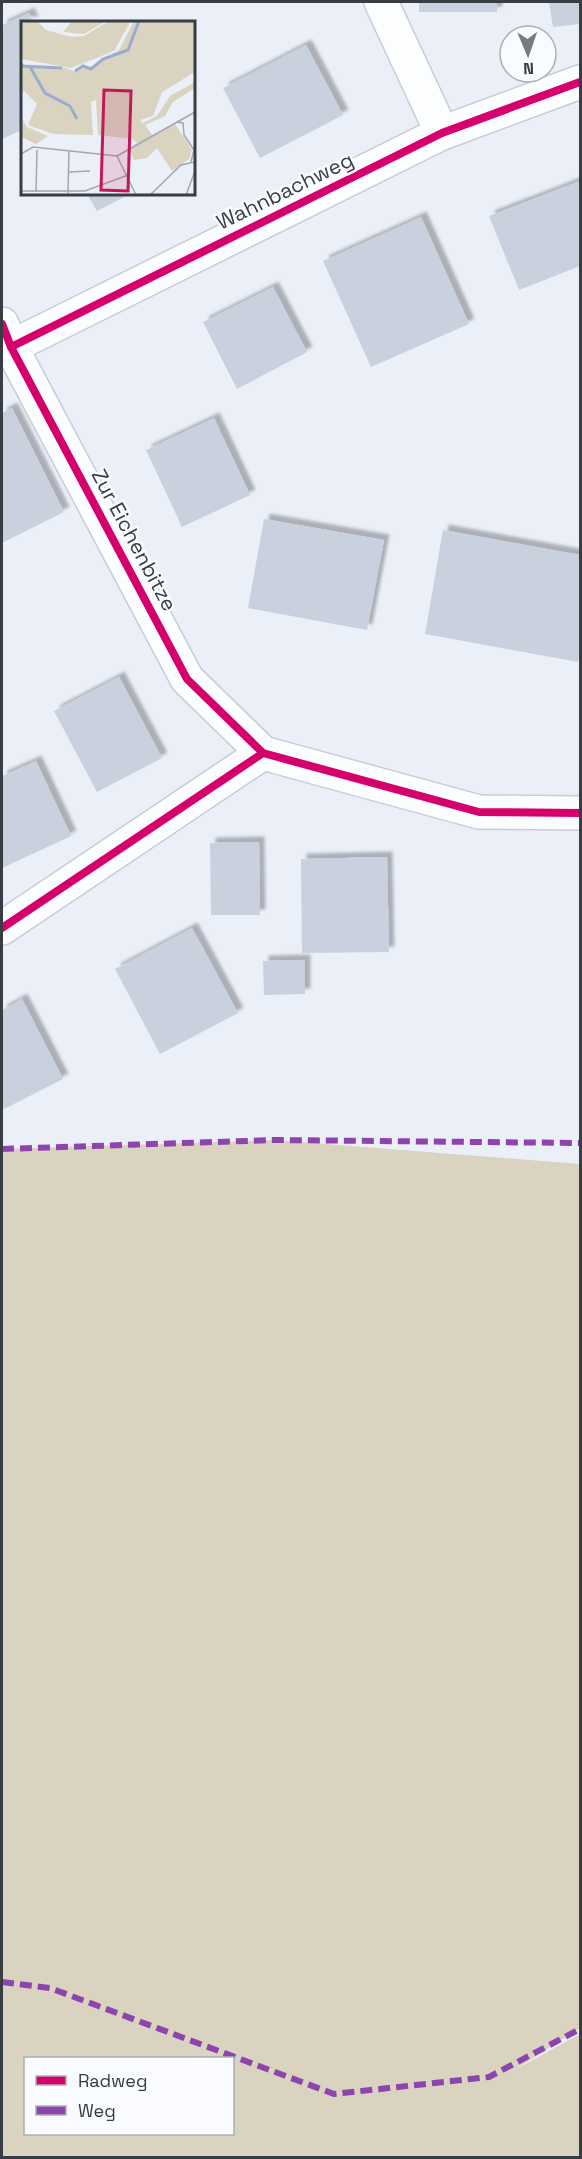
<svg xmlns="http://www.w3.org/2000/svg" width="582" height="2159" font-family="'Space Grotesk',sans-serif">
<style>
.green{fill:#d9d3c0;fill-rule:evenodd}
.building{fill:#c9d0de;filter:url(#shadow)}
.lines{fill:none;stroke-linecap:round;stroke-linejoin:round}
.street-casing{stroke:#c9ccd4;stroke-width:36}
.street{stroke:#fcfdfe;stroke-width:33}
.quiet{stroke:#8e44ad;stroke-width:6;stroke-dasharray:12 6;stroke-linecap:butt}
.cycleway-casing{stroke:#f9fbff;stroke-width:11}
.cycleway{stroke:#d6006c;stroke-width:8}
.labels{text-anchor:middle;stroke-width:5;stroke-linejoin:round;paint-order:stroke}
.street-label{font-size:21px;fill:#383c43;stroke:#f9fbff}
.inset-river{fill:none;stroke:#9aaccf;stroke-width:3}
.inset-road{fill:none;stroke:#a3a7b0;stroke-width:1.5}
.view{fill:#c2185b;fill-opacity:0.15;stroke:#c2185b;stroke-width:3}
.inset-edge{fill:none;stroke:#383c43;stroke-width:3}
</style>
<defs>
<filter id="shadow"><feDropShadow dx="5.5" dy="-5.5" stdDeviation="1.5" flood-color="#0004"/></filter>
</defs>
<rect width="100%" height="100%" fill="#ebeff8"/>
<path class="green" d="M275,1140l305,24v864l-67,43 67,-37v123h-578v-1008zM232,2058v76h-206v-76z"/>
<g class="building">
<rect x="419" y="2" width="78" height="10"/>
<path d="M549,2h31v22l-27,3z"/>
<path d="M29,13l4,9h-11v108l-20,9v-114z"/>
<path d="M306,45l37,70 -83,43 -37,-70z"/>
<path d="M580,181v85l-61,24 -30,-74z"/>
<path d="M87,194h43l-33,17z"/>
<path d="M421,217l48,107 -98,43 -48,-106z"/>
<path d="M273,287l34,65 -70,37 -34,-67z"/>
<path d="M12,408l52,104 -62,31v-130z"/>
<path d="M214,418l36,77 -68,32 -36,-77z"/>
<path d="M264,519l120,21 -17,90 -119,-22z"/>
<path d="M443,530l137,25v96l-2,11 -153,-28z"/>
<path d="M119,677l43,81 -65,34 -43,-81z"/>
<path d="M36,761l35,75 -69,32v-92z"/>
<path d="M259,842l1,73h-49l-1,-72z"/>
<path d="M387,857l2,95 -87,1 -1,-94z"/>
<path d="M192,928l46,85 -78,41 -45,-85z"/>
<path d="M305,960v34l-41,1 -1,-34z"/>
<path d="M22,999l41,80 -61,31v-100z"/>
</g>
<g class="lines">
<g class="street-casing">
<g id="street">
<path d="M381,2l61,131"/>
<path d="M2,324l9,23 176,332 76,74 216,59 101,1"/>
<path d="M11,347l431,-214 138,-51"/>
<path d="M2,928l261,-175"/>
</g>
</g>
<use href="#street" class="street"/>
<g class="quiet">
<path d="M2,1149l273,-9 305,3"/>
<path d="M2,1982l48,6 284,106 155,-17 91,-48"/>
</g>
<g class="cycleway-casing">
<g id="cycleway">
<path d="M2,324l9,23 176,332 76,74 216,59 101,1"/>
<path d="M11,347l431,-214 138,-51"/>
<path d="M2,928l261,-175"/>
</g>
</g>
<use href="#cycleway" class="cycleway"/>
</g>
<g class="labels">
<g class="street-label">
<text transform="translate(285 191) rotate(-26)" y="7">Wahnbachweg</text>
<text transform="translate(134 540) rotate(62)" y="7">Zur Eichenbitze</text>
</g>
</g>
<g transform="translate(21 21)">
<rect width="174" height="174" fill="#ebeff8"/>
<path d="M0,0h16l9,9 26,7 12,-1 25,-15h22l-17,30 -43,17 -50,-9zM51,0h34l-22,13 -21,-2zM113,0h61v51l-33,20 -9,24 -13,4 3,3 14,-7 13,-20 25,-14v6l-22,14 -8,14 -20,9 8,11 22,-12 17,26 -3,9 -17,12 -15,-23 -10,10 -13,2 -5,-11 8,-6 -4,-4 -35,-4 -2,-35 -5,2 2,33 -40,-1 -25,-9 9,-21 -13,-13 -3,4v-33l7,5h34l12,4 18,-5 27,-16zM0,96l6,10 21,9 -12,8 -15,-7z" fill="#d9d3c0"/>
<path class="inset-river" d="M0,45l41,2M9,46l15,26 25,13 7,13M54,50l8,-5 8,3 12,-10 25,-9 11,-29"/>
<path class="inset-road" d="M155,101l7,1 1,12 10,15 -3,12M0,133l12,-7 84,9 19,39M96,135l78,-44M48,151l21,-1M0,170h64l43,-16M15,171l1,-42M47,172l1,-42M129,174l31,-30 14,-3M165,174l9,-24"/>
<path class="view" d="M83,69l27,1 -3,100 -27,-1z"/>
<rect width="174" height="174" class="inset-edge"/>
</g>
<rect width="582" height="2159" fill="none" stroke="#383c43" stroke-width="6"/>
<rect x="24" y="2057" width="210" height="78" fill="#f9fbff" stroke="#acafb4" stroke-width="1.5"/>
<rect x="36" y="2076" width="30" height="9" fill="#d6006c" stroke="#acafb4" stroke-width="1.5"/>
<text x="78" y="2087" font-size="18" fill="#383c43">Radweg</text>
<rect x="36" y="2106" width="30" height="9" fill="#8e44ad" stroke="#acafb4" stroke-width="1.5"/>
<text x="78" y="2117" font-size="18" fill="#383c43">Weg</text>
<g transform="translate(528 54) rotate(178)"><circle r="28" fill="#f9fbff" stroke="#acafb4" stroke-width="1.5"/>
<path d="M0-4.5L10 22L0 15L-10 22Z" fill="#777b82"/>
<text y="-9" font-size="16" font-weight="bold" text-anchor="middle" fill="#383c43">N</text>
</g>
</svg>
